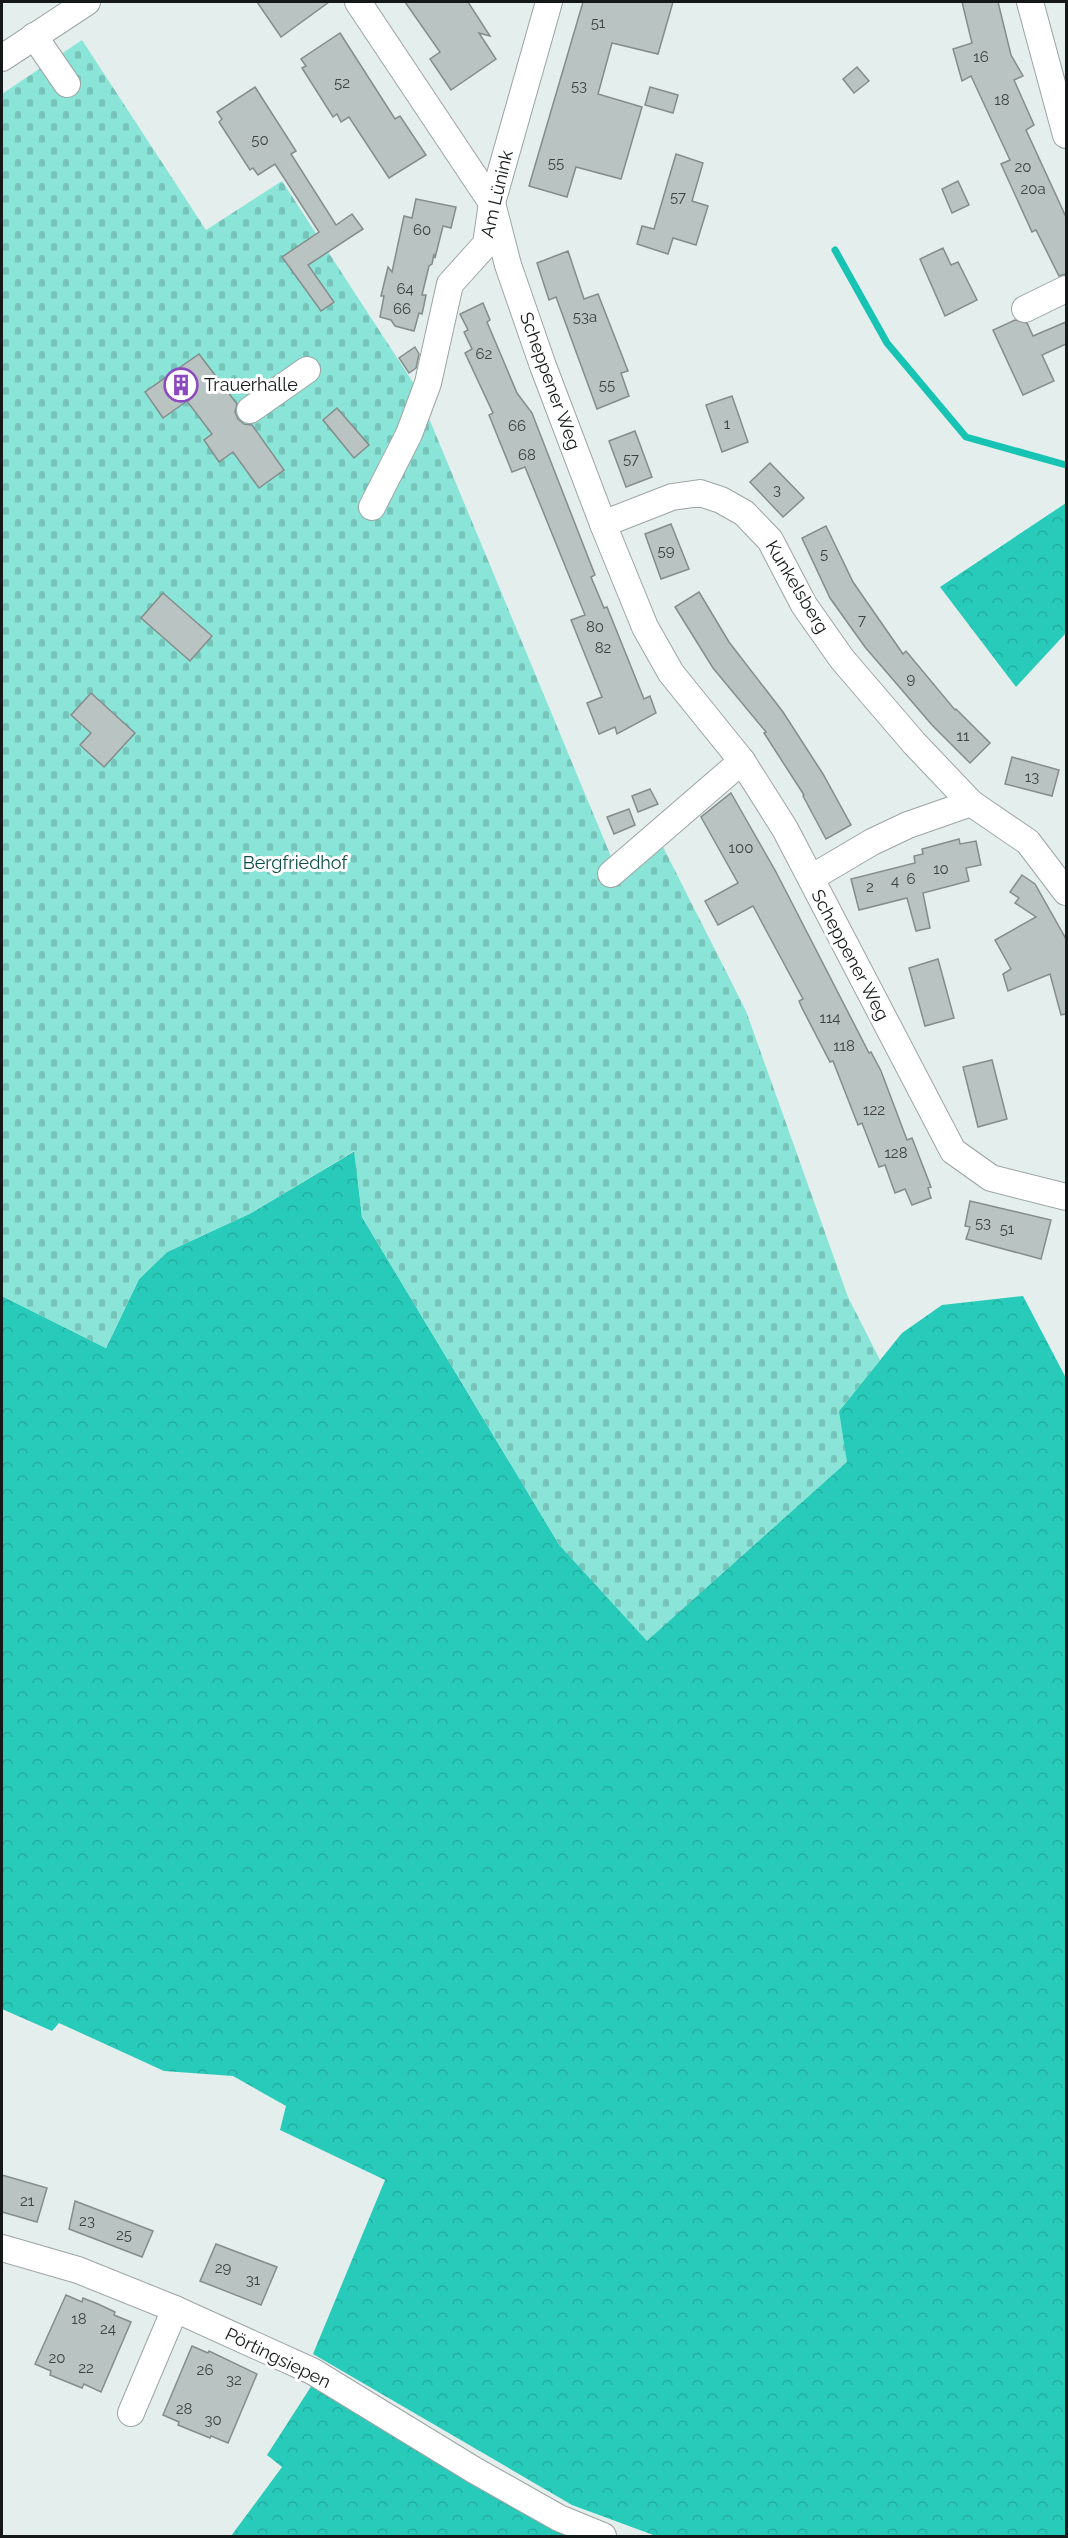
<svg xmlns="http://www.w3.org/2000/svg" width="1068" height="2538" font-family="Raleway,sans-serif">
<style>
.forest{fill:url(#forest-crowns)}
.cemetery{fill:url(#cemetery-stones)}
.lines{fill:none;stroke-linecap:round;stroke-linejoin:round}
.stream{stroke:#17c3b3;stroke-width:7}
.building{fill:#b9c3c1;stroke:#848d8b;stroke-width:1.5}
.minor-casing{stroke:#9ca5a4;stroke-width:28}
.minor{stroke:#fff;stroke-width:26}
.labels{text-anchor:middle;stroke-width:6;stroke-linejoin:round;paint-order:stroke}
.number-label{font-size:15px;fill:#3e4342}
.street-label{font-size:18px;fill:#151818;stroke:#fff}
.poi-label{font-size:18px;fill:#151818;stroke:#fff;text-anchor:start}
.park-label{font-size:18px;fill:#0c4e47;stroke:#fff}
</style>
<defs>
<pattern id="forest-crowns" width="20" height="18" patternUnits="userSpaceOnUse" patternTransform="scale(1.5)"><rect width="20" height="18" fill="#28cbba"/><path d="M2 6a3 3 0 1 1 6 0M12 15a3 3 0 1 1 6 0" fill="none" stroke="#23ae9f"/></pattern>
<pattern id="cemetery-stones" width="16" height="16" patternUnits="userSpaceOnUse" patternTransform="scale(1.5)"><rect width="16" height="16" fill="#8ae5d8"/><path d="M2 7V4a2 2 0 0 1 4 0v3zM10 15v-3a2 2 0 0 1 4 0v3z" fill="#76c4b9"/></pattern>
</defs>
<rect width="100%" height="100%" fill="#e4eeec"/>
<g class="forest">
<path d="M1066,503v130l-50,54 -76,-100z"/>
<path d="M355,1151l7,66 198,329 279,-135 63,-78 40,-28 81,-9 43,82v1158h-410l-84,-31 -259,-151 72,-174 -105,-50 6,-24 -53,-30 -69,-5 -105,-48 -7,8 -50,-22v-713l104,52 33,-69 28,-27 84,-39z"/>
<path d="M312,2385l180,111 84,40h-345l51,-69 -15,-12z"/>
</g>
<path class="cemetery" d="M82,40l124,190 76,-49 134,206 196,472 49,-16 85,168 102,286 32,63 -41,51 8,51 -200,179 -87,-95 -198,-329 -8,-66 -103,62 -84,39 -28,27 -33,69 -104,-52v-1202z"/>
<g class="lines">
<path class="stream" d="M835,250l52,93 79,94 100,28"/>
</g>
<g class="building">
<path d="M257,2h72l-48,35z"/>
<path d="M405,2h63l22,34 -11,-3 17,26 -45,31 -21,-31 10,-7z"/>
<path d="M583,2h90l-15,52 -46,-11 -14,51 44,13 -21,72 -45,-12 -9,30 -38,-11z"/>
<path d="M962,2h36l13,53 12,21 -9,4 20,45 -8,5 40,87v57l-7,2 -23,-46 -4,2 -31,-68 9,-4 -39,-84 -9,5 -9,-32 19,-6z"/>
<path d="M340,33l55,86 5,-3 26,39 -37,23 -40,-61 -8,5 -4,-8 -4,3 -31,-49 4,-2 -5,-7z"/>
<path d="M857,67l12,14 -15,12 -11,-14z"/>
<path d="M255,87l41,64 -5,3 45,71 16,-11 11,15 -55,36 26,37 -13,9 -39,-54 37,-25 -44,-68 -17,11 -5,-7 -3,2 -31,-48 3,-3 -5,-7z"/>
<path d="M650,87l28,8 -5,18 -28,-8z"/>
<path d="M676,154l27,9 -11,38 16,5 -12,39 -23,-7 -5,16 -31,-10 5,-18 12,3z"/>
<path d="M958,181l11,24 -17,8 -10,-24z"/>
<path d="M416,199l40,8 -5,21 -8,-2 -8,32 -1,-4 -2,10 -3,2 -7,29h4l-2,10 -2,9 -3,-1 -5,18 -19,-5 -4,-6 -11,-3 4,-21h-3l7,-29 4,5 12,-56 8,2z"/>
<path d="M943,248l8,17 7,-3 19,38 -32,16 -25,-57z"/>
<path d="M568,251l16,48 14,-5 30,77 -7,2 8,23 -32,13 -41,-112 -7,3 -12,-37z"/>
<path d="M483,303l7,17 -3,2 30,71 15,20 17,44 46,118 -4,2 13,31 3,-1 37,92 6,-3 6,17 -39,21 -2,-7 -16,7 -12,-31 15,-6 -31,-77 14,-5 -60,-148 -13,5 -23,-57 4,-2 -28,-60 7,-4 -8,-17 4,-2 -8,-16z"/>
<path d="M1015,320l12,3 6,13 33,-14v22l-24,11 12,26 -31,14 -30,-65z"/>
<path d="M415,347l4,7 -3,14 -7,5 -10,-15z"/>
<path d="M199,354l38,50 -2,8 3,7 6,5 8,1 32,45 -25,18 -26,-36 -14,10 -15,-22 8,-6 -25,-33 -24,17 -18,-26z"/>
<path d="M732,396l16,46 -26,10 -16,-47z"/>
<path d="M337,408l32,37 -15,13 -31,-38z"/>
<path d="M635,431l17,46 -26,10 -17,-46z"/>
<path d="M770,463l34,35 -21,19 -33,-35z"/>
<path d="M671,524l18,45 -28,10 -16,-45z"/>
<path d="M826,526l27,56 50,72 3,-3 49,59 1,-1 34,34 -20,20 -38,-38 -67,-78 -35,-49 -28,-60z"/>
<path d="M699,592l30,50 54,70 40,62 28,51 -25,14 -23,-43 1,-1 -40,-62 2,-1 -53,-64 -38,-61z"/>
<path d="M163,593l49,43 -22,25 -49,-43z"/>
<path d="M91,693l44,40 -31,34 -24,-22 11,-12 -20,-18z"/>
<path d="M1012,757l47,13 -7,26 -47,-12z"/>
<path d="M650,789l8,15 -20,8 -6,-16z"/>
<path d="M731,793l45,79 93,181 2,-1 10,19 26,69 5,-2 19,49 -3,1 3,10 -19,7 -7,-16 -10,4 -10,-28 -6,2 -17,-44 -4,2 -25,-64 -3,1 -28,-54 -3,-7 4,-2 -50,-93 -35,19 -13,-24 33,-18 -37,-66z"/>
<path d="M629,809l6,16 -21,9 -7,-17z"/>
<path d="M959,839l1,5 16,-3 5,24 -15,3 3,13 -46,12 7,35 -14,3 -9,-33 -48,12 -8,-31 64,-16 -1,-7 9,-2 -1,-5z"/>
<path d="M1022,875l13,9 31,55v75l-5,1 -11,-41 -42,17 -5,-17 8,-5 -16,-29 41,-23 -21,-14 4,-5 -9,-6z"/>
<path d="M938,959l16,59 -29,8 -16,-58z"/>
<path d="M992,1060l15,59 -29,8 -15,-60z"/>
<path d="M970,1201l81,19 -10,39 -75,-20 4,-12 -5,-1z"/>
<path d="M2,2175l45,13 -10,34 -35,-10z"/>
<path d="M75,2201l78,30 -11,26 -73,-28z"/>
<path d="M216,2244l61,23 -16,38 -61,-24z"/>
<path d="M66,2295l16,7 1,-4 15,6 17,8 -1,3 17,7 -30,70 -17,-8 -2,4 -32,-13 1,-4 -16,-7z"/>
<path d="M192,2346l16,7 1,-2 48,23 -29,69 -17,-7 -1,2 -32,-13 1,-3 -16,-7z"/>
</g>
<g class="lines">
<g class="minor-casing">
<g id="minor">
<path d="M358,2l134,201 16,62 35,101 60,158 42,103 26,46 71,88 43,68 168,322 38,27 75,19"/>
<path d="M1030,2l36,133"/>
<path d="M34,36l33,48"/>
<path d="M2,58l85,-56"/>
<path d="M1025,309l41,-20"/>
<path d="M250,410l57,-40"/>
<path d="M372,507l37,-73 19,-51 22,-99 36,-40 6,-41 57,-201"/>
<path d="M603,524l69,-27 28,-4 21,7 23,13 26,27 34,65 38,54 72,84 57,60 57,39 38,50"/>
<path d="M611,874l131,-113"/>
<path d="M811,878l61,-36 36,-17 63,-22"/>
<path d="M2,2248l76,22 97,39 137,62 162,99 85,48 44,18"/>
<path d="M131,2413l44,-104"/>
</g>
</g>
<use href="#minor" class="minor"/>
</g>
<defs>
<g id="building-ring" transform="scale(1.725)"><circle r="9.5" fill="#fff" stroke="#8b4abf" stroke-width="1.5"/><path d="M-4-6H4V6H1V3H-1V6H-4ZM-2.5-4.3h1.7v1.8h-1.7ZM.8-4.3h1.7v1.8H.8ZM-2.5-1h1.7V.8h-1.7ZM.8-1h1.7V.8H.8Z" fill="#8b4abf"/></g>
</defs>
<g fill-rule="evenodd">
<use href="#building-ring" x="181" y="385"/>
</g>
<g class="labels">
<g class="number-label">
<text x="598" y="28">51</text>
<text x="981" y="62">16</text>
<text x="342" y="88">52</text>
<text x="579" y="91">53</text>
<text x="1002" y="105">18</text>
<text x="260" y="145">50</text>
<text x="556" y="168">55</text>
<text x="1023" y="172">20</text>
<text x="1033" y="194">20a</text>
<text x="678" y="202">57</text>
<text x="422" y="235">60</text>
<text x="405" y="294">64</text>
<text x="402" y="314">66</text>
<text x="585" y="322">53a</text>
<text x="484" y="359">62</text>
<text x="607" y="390">55</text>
<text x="727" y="429">1</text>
<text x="517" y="431">66</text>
<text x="527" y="460">68</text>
<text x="631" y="464">57</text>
<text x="777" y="495">3</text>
<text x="666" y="556">59</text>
<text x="824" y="559">5</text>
<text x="862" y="625">7</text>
<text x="595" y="632">80</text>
<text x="603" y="653">82</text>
<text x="911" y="684">9</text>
<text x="963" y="741">11</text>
<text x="1032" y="782">13</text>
<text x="741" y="853">100</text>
<text x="941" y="874">10</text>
<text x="911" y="884">6</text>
<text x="895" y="886">4</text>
<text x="870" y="892">2</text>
<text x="830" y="1023">114</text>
<text x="844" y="1051">118</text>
<text x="874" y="1115">122</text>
<text x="896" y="1158">128</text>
<text x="983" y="1228">53</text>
<text x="1007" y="1234">51</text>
<text x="27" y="2206">21</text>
<text x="87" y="2226">23</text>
<text x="124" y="2240">25</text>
<text x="223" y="2273">29</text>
<text x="253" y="2285">31</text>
<text x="79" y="2324">18</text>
<text x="108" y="2334">24</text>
<text x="57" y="2363">20</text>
<text x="86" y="2373">22</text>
<text x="205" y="2375">26</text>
<text x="234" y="2385">32</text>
<text x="184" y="2414">28</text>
<text x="213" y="2425">30</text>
</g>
<g class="street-label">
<text transform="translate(497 194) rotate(-77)" y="6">Am Lünink</text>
<text transform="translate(550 381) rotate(70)" y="6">Scheppener Weg</text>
<text transform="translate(797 587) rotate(59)" y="6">Kunkelsberg</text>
<text transform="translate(850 955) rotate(62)" y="6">Scheppener Weg</text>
<text transform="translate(278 2358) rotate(26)" y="6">Pörtingsiepen</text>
</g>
<g class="poi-label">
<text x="204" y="391">Trauerhalle</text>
</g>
<g class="park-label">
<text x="295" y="869">Bergfriedhof</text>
</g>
</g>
<rect width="1068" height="2538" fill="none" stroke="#151818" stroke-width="6"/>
</svg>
